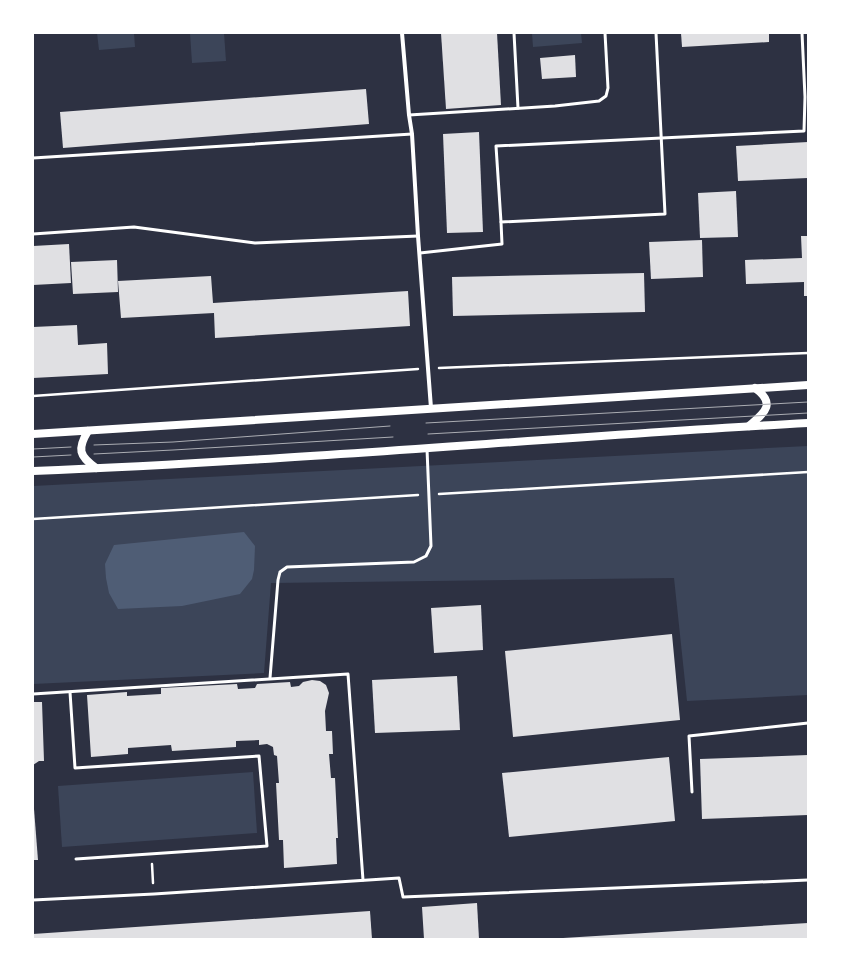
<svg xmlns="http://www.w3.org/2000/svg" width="841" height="972" font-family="Inter,sans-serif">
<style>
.green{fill:#3c4559}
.water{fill:#4f5d75}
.building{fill:#e0e0e3}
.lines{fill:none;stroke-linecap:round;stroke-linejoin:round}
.path{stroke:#fff;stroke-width:2.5}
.service{stroke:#fff;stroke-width:3}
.minor{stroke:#fff;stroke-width:4}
.secondary{stroke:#fff;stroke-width:8}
.tram{stroke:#abadb3;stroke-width:1}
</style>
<rect width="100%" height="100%" fill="#2d3142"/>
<g class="green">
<path d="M97,33h37l1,14 -36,3z"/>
<path d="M190,33h34l2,28 -34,2z"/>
<path d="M532,33h49l1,10 -49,4z"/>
<path d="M808,446v249l-121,6 -13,-123 -403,5 -7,90 -231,11v-198z"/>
<path d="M253,772l4,61 -195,14 -4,-61z"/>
</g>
<path class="water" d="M244,532l11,14 -1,24 -2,9 -12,15 -58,12 -64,3 -9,-16 -3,-15 -1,-14 9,-19z"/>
<g class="building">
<path d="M441,33h56l4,72 -55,4z"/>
<path d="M681,33h88v9l-87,5z"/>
<path d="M575,55l1,22 -34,2 -2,-21z"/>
<path d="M366,89l3,35 -306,24 -3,-36z"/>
<path d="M479,132l4,100 -36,1 -4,-99z"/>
<path d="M808,142v36l-70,3 -2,-35z"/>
<path d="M736,191l2,46 -38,1 -2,-45z"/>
<path d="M801,236h7v60h-4v-14l-58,2 -1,-24 57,-2z"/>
<path d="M702,240l1,37 -52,2 -2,-37z"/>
<path d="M69,244l2,39 -38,2v-39z"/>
<path d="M117,260l1,32 -45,2 -2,-32z"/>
<path d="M644,273l1,39 -192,4 -1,-39z"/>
<path d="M211,276l2,27 195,-12 2,35 -195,12 -1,-25 -93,5 -3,-37z"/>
<path d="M77,325l1,20 29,-2 1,31 -75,4v-51z"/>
<path d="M481,605l2,45 -49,3 -3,-45z"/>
<path d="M672,634l8,86 -167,17 -8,-86z"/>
<path d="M457,676l3,54 -85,3 -3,-53z"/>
<path d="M312,680l8,1 6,4 3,8 -4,18 1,20h6l1,23h-4l2,24h4l3,60h-2l1,26 -53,4 -1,-28h-4l-3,-57h3l-2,-27 -3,-1 -1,-8 -6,-3 -8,1v-5l-23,1v6l-64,4 -1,-6 -43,3v6l-37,3 -4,-62 40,-3v4l34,-2v-6l76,-4 1,5 17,-1 2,-4 33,-2 1,5 8,-1 4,-4z"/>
<path d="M33,702h9l2,59h-5l-6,4z"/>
<path d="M808,755v60l-106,4 -2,-60z"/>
<path d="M669,757l6,64 -166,16 -7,-64z"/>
<path d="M33,809h1l4,51h-5z"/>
<path d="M477,903l2,36h-55l-2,-32z"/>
<path d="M370,911l2,28h-339v-5z"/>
<path d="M808,923v16h-245v-1z"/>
</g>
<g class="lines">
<g class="path">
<path d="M439,368l369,-15"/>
<path d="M33,396l385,-27"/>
<path d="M439,494l369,-22"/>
<path d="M33,519l385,-24"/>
<path d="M152,864l1,19"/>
</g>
<g class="service">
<path d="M514,33l4,75"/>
<path d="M409,115l146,-9 44,-5 7,-5 2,-8 -3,-55"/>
<path d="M33,158l379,-24"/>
<path d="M501,222l-5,-76 308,-15 1,-34 -3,-64"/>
<path d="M33,234l101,-7 121,16 163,-7"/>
<path d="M420,253l82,-9 -1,-22 164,-8 -9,-181"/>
<path d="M270,678l8,-98 2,-8 7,-5 127,-5 12,-6 5,-10 -4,-97"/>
<path d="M70,692l5,76 184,-12 8,90 -191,13"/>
<path d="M33,694l315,-20 15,206"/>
<path d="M692,792l-3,-56 119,-13"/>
<path d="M33,900l121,-6 245,-16 4,19 405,-17"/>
</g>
<path class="minor" d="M402,33l7,82 3,19 6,102 13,172"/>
<g class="secondary">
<path d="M749,426c15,-13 28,-22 6,-38"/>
<path d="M88,431c-11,18 -9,25 8,37"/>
<path d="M33,434l775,-49"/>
<path d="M33,471c259,-10 517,-34 775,-48"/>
</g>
<g class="tram">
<path d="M426,423l382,-21"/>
<path d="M428,434l380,-21"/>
<path d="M94,445l79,-3 217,-16"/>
<path d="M33,449l38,-2"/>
<path d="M94,454l79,-4 220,-13"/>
<path d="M33,457l38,-2"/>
</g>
</g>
<rect width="841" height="972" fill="none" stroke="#ffffff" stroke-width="68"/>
</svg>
